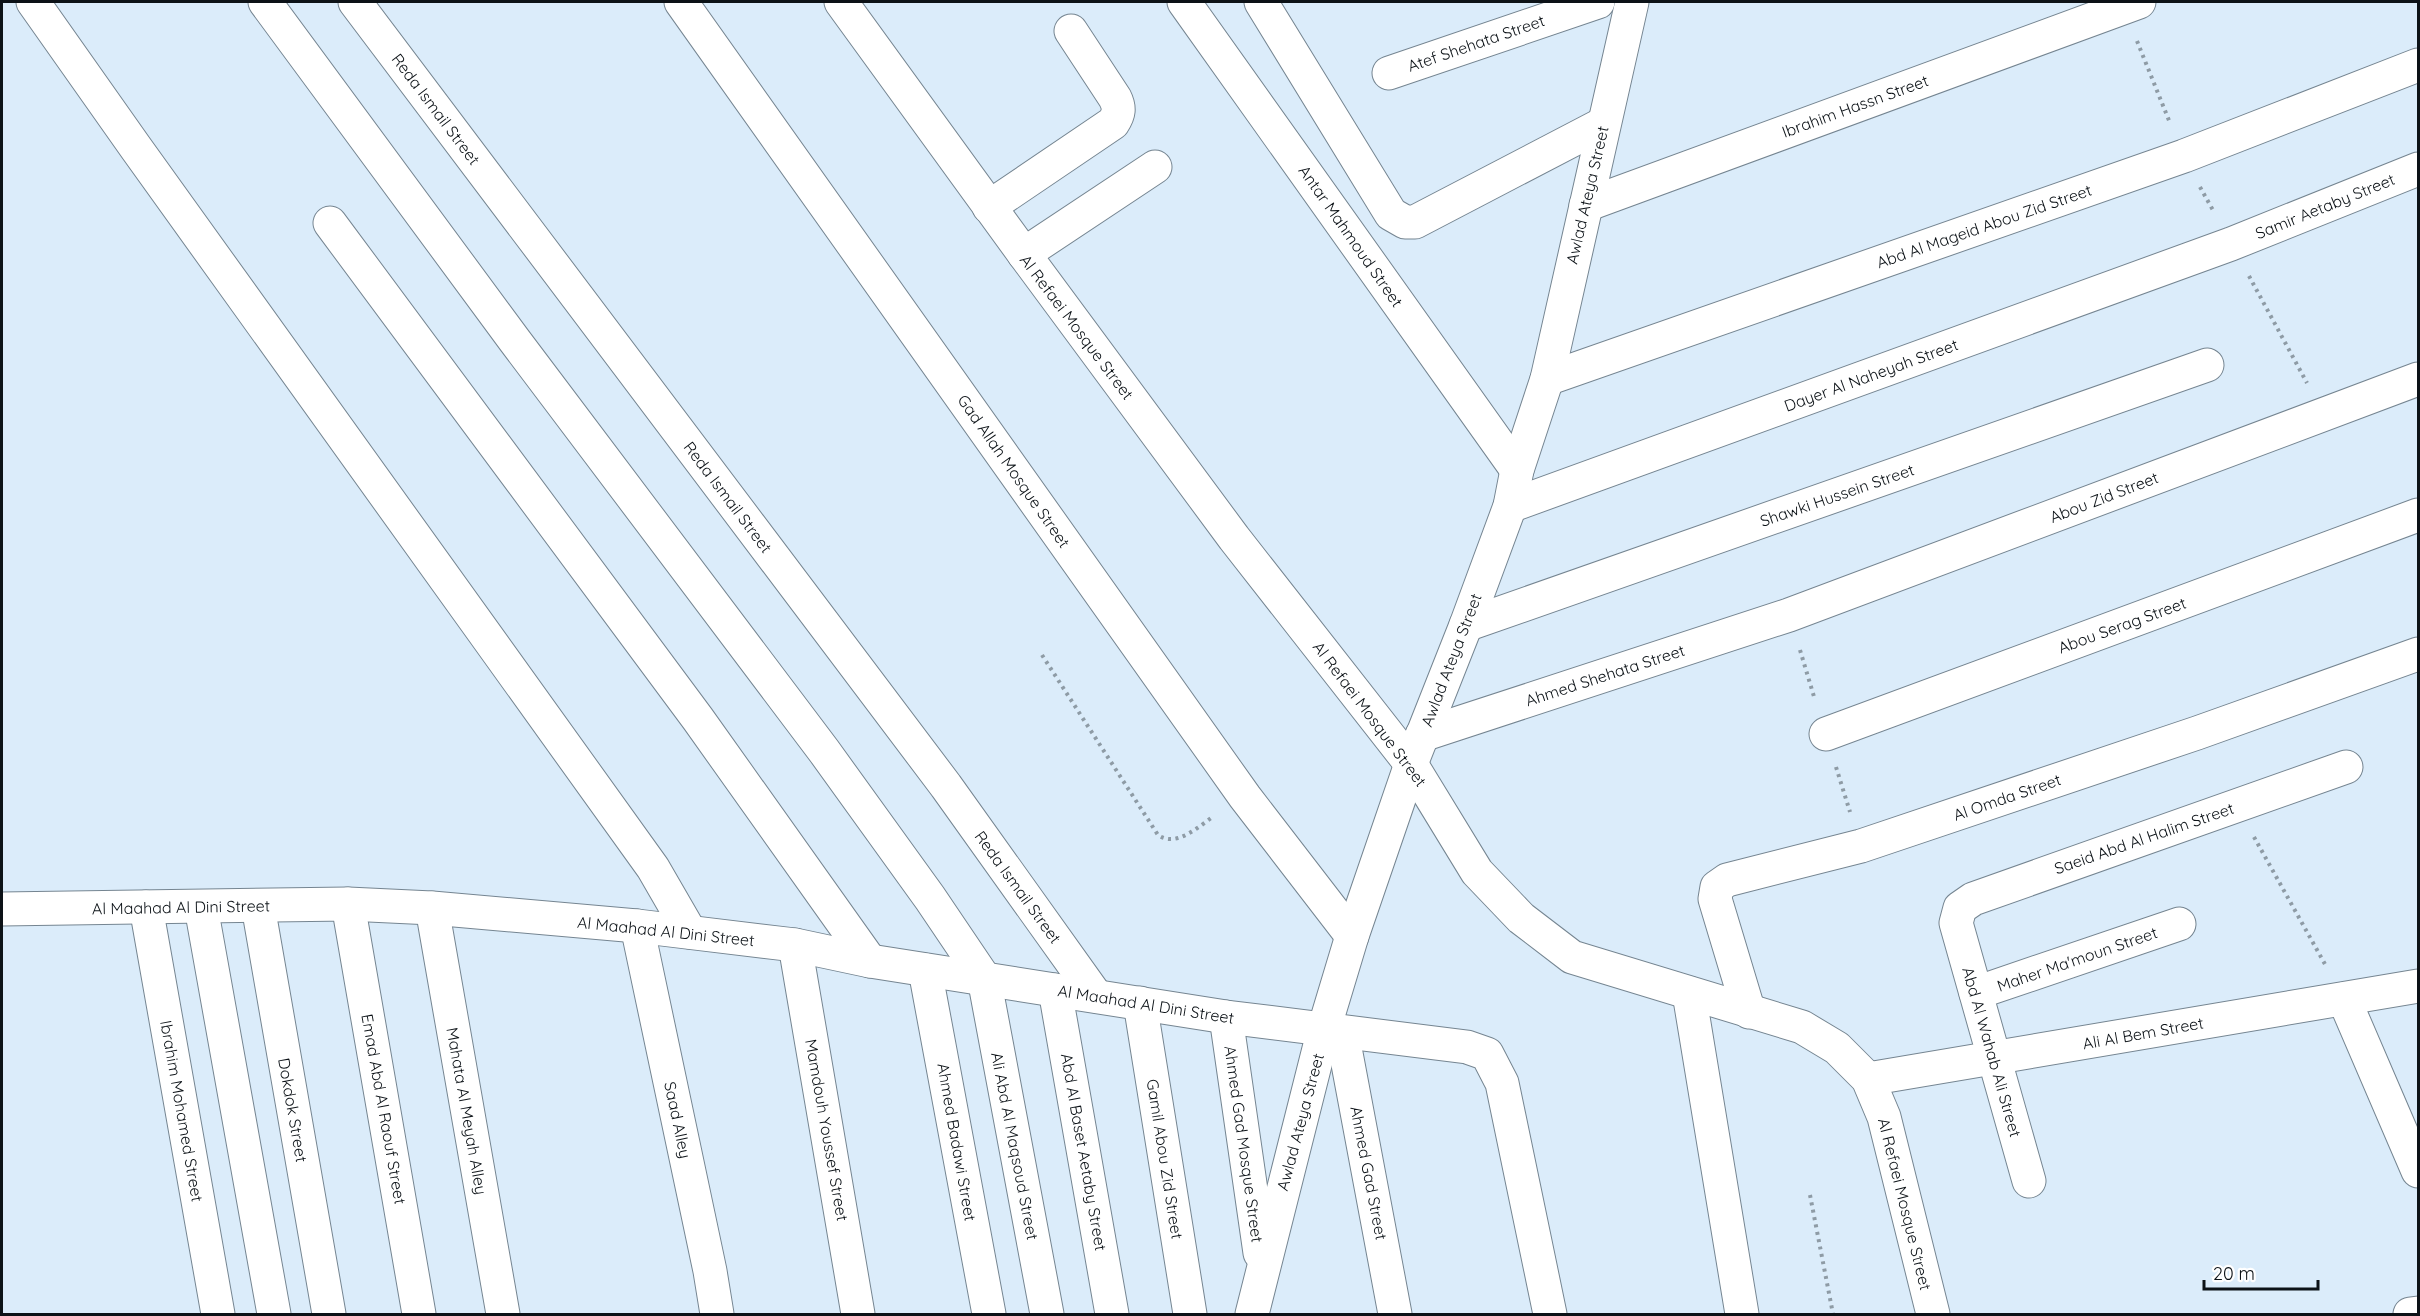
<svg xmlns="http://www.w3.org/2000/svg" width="2420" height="1316" font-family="Quicksand,sans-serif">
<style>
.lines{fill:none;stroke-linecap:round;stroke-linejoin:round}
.minor-casing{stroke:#758591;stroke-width:35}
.path{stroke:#8e9ba5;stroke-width:4;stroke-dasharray:3 4.5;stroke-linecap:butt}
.minor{stroke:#fff;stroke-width:33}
.labels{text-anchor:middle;stroke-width:6;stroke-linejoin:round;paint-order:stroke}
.street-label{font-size:16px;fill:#0c1217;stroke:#fff}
</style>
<rect width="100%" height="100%" fill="#dbecfa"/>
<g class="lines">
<g class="minor-casing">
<g id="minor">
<path d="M33,2l103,146 517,720 37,64"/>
<path d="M265,2l250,339 309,410 106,147 54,80 63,336"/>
<path d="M355,2l591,784 150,210"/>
<path d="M681,2l564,795 107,139"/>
<path d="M841,2l183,252 210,284 177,226 66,108 44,46 51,39 230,70 35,21 31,31 16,38 49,197"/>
<path d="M1184,2l333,468"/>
<path d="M1261,2l130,212 14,8h10l188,-98"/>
<path d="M1389,73l209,-71"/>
<path d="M1586,205l553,-203"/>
<path d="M989,207l124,-84c6,-9 7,-15 2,-25l-44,-67"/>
<path d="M330,223l368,496 172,242"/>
<path d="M1024,254l131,-87"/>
<path d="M1547,379l637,-223 234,-91"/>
<path d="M1510,506l721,-262 187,-75"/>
<path d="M1466,625l741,-260"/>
<path d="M1826,734l592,-219"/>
<path d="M1422,735l367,-120 629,-236"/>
<path d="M348,904l71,410"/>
<path d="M258,906l71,408"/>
<path d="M146,907l72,407"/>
<path d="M201,907l73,407"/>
<path d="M432,908l71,406"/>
<path d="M2,909l346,-5 84,4 205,18 158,19 75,16 356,56 241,30 20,7 15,29 48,231"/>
<path d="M637,926l73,345 7,43"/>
<path d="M795,945l63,369"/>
<path d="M925,970l64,344"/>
<path d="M1055,990l57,324"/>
<path d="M1689,993l53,321"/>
<path d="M1976,993l203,-69"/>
<path d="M2344,999l74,172"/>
<path d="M1140,1003l50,311"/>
<path d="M1749,1012l-34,-113 2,-12 10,-7 134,-34 336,-113 221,-79"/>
<path d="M1226,1017l34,236"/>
<path d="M1342,1032l53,282"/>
<path d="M1868,1079l550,-93"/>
<path d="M2029,1181l-73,-258 4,-15 13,-9 373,-132"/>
<path d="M1252,1314l72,-285 28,-93 59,-172 55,-139 44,-119 7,-36 30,-91 85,-377"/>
<path d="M2410,1314l8,-1"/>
</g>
</g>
<g class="path">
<path d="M2137,41l33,82"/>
<path d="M2200,187l14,25"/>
<path d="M2249,276l58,107"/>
<path d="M1800,650l15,50"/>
<path d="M1042,655l116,180c18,13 40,-8 56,-19"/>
<path d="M1836,767l14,45"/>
<path d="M2254,837l72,129"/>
<path d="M1810,1195l23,119"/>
</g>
<use href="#minor" class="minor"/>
</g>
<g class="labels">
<g class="street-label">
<text transform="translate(1476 43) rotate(-19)" y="6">Atef Shehata Street</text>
<text transform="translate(1855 106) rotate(-20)" y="6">Ibrahim Hassn Street</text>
<text transform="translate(436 109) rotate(53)" y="6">Reda Ismail Street</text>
<text transform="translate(1587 195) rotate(-77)" y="6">Awlad Ateya Street</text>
<text transform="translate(2325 206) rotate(-22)" y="6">Samir Aetaby Street</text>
<text transform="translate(1984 226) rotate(-19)" y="6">Abd Al Mageid Abou Zid Street</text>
<text transform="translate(1351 236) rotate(55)" y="6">Antar Mahmoud Street</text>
<text transform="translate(1077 327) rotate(53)" y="6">Al Refaei Mosque Street</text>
<text transform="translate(1871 375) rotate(-20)" y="6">Dayer Al Naheyah Street</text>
<text transform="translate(1014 471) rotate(55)" y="6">Gad Allah Mosque Street</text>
<text transform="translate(1837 495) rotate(-19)" y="6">Shawki Hussein Street</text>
<text transform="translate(728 497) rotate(53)" y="6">Reda Ismail Street</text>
<text transform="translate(2104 497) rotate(-21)" y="6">Abou Zid Street</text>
<text transform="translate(2122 625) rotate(-20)" y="6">Abou Serag Street</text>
<text transform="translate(1451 660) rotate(-69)" y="6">Awlad Ateya Street</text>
<text transform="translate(1605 675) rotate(-18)" y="6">Ahmed Shehata Street</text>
<text transform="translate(1370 714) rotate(53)" y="6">Al Refaei Mosque Street</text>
<text transform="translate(2007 797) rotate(-19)" y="6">Al Omda Street</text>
<text transform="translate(2144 838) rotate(-19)" y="6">Saeid Abd Al Halim Street</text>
<text transform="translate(1018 887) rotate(54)" y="6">Reda Ismail Street</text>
<text transform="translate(181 907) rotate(-1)" y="6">Al Maahad Al Dini Street</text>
<text transform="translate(666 931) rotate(6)" y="6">Al Maahad Al Dini Street</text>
<text transform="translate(2077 959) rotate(-19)" y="6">Maher Ma'moun Street</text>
<text transform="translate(1146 1004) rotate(9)" y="6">Al Maahad Al Dini Street</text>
<text transform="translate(2143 1033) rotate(-10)" y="6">Ali Al Bem Street</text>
<text transform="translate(1992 1052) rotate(74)" y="6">Abd Al Wahab Ali Street</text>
<text transform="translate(384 1109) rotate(80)" y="6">Emad Abd Al Raouf Street</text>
<text transform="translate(293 1110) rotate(80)" y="6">Dokdok Street</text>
<text transform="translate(182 1111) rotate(80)" y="6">Ibrahim Mohamed Street</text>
<text transform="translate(467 1111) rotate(80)" y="6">Mahata Al Meyah Alley</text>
<text transform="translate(678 1120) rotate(78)" y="6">Saad Alley</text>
<text transform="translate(1300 1122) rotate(-75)" y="6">Awlad Ateya Street</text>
<text transform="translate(827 1130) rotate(80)" y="6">Mamdouh Youssef Street</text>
<text transform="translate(957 1142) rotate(80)" y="6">Ahmed Badawi Street</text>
<text transform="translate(1244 1144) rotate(82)" y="6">Ahmed Gad Mosque Street</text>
<text transform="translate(1015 1146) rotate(79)" y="6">Ali Abd Al Maqsoud Street</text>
<text transform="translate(1084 1152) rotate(80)" y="6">Abd Al Baset Aetaby Street</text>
<text transform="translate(1165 1159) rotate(81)" y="6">Gamil Abou Zid Street</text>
<text transform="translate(1369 1173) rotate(79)" y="6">Ahmed Gad Street</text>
<text transform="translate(1905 1204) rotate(76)" y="6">Al Refaei Mosque Street</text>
</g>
</g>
<rect width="2420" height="1316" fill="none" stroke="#0c1217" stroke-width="6"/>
<path d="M2204 1280v9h114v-9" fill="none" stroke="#0c1217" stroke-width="3"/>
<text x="2213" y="1280" font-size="18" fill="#0c1217" stroke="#ffffff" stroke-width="4.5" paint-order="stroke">20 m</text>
</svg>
